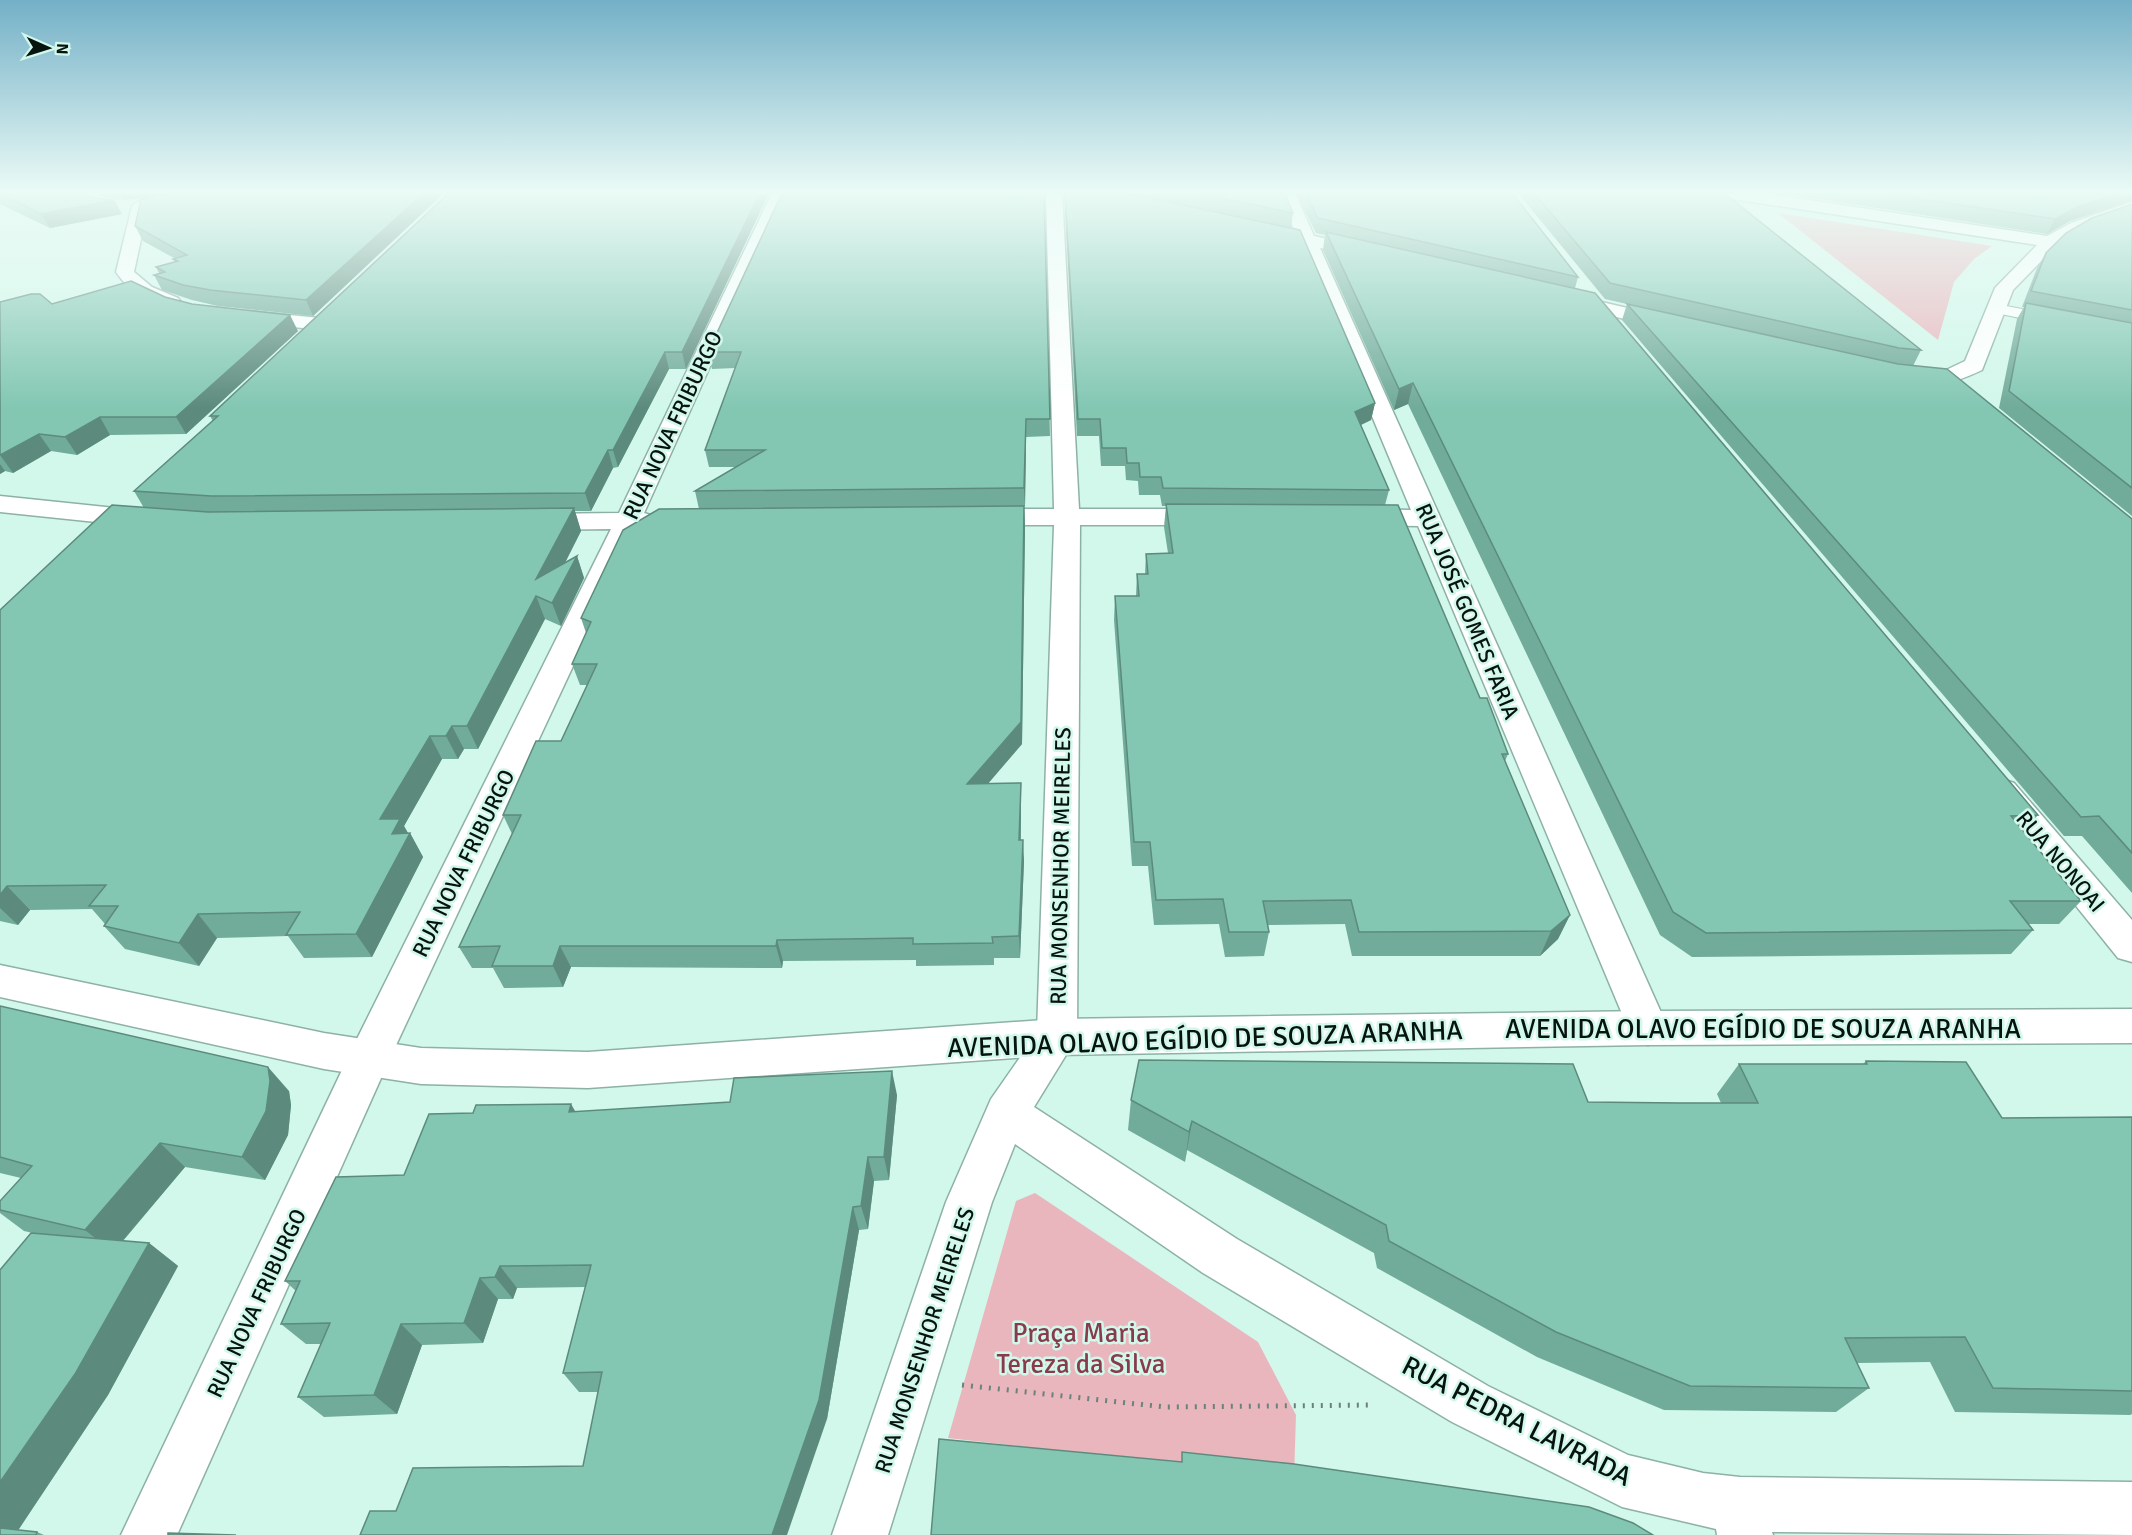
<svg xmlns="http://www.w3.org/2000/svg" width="2132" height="1535" font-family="Signika,sans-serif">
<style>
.green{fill:#eab6bd}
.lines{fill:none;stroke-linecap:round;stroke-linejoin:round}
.lane-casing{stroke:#8db1a6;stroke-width:2}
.street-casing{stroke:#8db1a6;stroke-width:3}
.secondary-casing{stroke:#8db1a6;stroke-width:3}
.path{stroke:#6a827b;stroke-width:5;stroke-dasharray:2 7;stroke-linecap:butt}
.lane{fill:#fff;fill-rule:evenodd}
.street{fill:#fff;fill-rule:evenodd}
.secondary{fill:#fff;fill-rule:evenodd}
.wall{fill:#71ab9a}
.shaded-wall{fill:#5c8b7d}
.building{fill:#83c7b3;stroke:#5c8b7d;stroke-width:1.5}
.labels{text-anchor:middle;stroke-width:5;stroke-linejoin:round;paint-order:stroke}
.street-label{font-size:22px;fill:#06130f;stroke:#d2f7eb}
.near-street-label{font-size:27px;fill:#06130f;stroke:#d2f7eb}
.near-park-label{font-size:27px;fill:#873b4b;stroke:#d2f7eb}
</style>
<rect width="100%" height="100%" fill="#d2f7eb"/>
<g class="green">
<path d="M1778,213l214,33 -18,13 -20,23 -16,58z"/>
<path d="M1035,1193l223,149 38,73 -2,63 -346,-40 68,-237z"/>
</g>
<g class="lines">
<g class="lane-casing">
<path id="lane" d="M1996,304l58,11 8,5 -8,5 -63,-13 -3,-3 3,-3z"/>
</g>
<g class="street-casing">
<g id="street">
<path d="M772,193h16l-144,320 10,3 4,5 -4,5 -17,3 -247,529 -213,477h-56l233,-490 257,-516 -76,1 -9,-3 -4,-5 4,-5 9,-3 84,-1z"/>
<path d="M1046,193h16l17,316h130l9,3 4,5 -4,5 -9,3h-129l-3,512 -43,70 203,132 251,147 140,69 75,18 37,4 392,5v53l-360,-3 1,3h-56l-1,-6 -94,-22 -170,-85 -249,-149 -188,-129 -23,58 -104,333h-56l114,-333 45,-103 46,-66 17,-508h-75l-9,-3 -4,-5 4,-5 9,-3h75z"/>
<path d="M1279,193h16l19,43 59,13 3,4 -3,4 -6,1 -47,-10 348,780 -6,12 -14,5 -14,-5 -6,-12 -210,-502 -58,-1 -9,-3 -4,-5 4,-5 9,-3 51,1 -111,-267 -46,-10 -3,-4 3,-4 6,-1 35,8z"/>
<path d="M1718,193h43l286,43 24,-13 61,-21v11l-49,18 -27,15 -43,44 -31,80c-32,15 -46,18 -81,10l-3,-5 3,-5 8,-1 35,2 21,-10 30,-73 42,-43 -311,-47z"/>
<path d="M140,201l8,5 -14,66 18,15 26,11 3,4 -3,4c-23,6 -50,-16 -62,-34l16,-66z"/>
<path d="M1567,294l108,25 3,4 -3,4 -7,2 -108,-25 -3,-4 3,-4z"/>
<path d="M248,311l72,7 7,2 3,4 -3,4 -7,2 -79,-9 -3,-4 3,-4z"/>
<path d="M0,496l144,15 9,3 4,5 -4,5 -9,3 -144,-15z"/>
<path d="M2002,779l12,4 118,137v42l-14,-4 -128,-159 -5,-8 5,-8z"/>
</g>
</g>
<g class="secondary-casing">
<path id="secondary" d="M0,965l324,68 97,15 167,4 469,-33 591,-8 484,-2v34l-484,2 -591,10 -469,33 -167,-4 -97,-15 -324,-72z"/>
</g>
<path class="path" d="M962,1385l203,22 206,-2"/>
<use href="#lane" class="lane"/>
<use href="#street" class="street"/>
<use href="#secondary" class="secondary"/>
</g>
<g class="wall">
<path d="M0,193l95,5 19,2 8,14 -72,14 -50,-24z"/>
<path d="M98,193h346l-131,123 -95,-10 -26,-6 -30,-10 -8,-15 5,-2 -3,-6 19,-5 -2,-3 1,-1 -31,-17 -8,-15 23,-30 -34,4 -21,-3z"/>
<path d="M769,193l-83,176h-17l-51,98 -5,1 -22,43h-16l6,20 -16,32 12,-7 7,22 -23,48 -16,-7 -67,130h-14l-6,10h-16l-38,67 4,7h2l13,24 -51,100 -68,1 -16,-22 -71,2 -18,28 -74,-17 -21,-23 1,-2 -13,-15 -62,1 -12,15 -18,-4v-311l144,-102 -10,-17 79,-70 -3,-5z"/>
<path d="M1044,193l6,243 -24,1 -1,69h-25h24l1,21 -3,217 -34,39h33v57l3,21 -4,97h-26v7l-78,1v-6l-133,1 -1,7 -211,-1 -8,20 -59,1 -11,-20h-21l-13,-21 53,-113 -9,-19 58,-74 26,-56h-7l-8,-21 14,-31 -5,-15 118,-109 -4,-18 40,-24h-26l-4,-17 30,-82 -23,1 -4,-17z"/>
<path d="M1064,193h62l249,210 -4,17 -10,5 28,65 -4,15 123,249 -3,7 65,154 -12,24 -18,17h-188l-7,-32 -77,1 1,7 -5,24 -39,1 -6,-33 -65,1 -6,-59h-16l-18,-246 1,-24h21l1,-22h8l1,-20 22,-1 -4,-26 2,-21h-4l-2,-11h-21l-1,-14 -12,-1 -1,-14h-24l-2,-30h-22z"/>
<path d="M1130,193h155l8,20 -2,15z"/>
<path d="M1296,193h216l66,84 -3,11 463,527 -14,17 57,69 -22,23h-31l5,6 -22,24 -319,3 -32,-22 -252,-531 -14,6 -71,-160 2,-15 -9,-2z"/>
<path d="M1518,193h206l197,157 -8,16 219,153v374l-50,-57h-18l-442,-516 5,-16 -22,-5z"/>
<path d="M1779,193h353l-62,28 -23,13z"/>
<path d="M2132,204v312l-133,-108 18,-89 7,-12h-2l15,-39 9,-15z"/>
<path d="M165,297l133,34 -112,103 -76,1 -33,20 -26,-4 -38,22 -8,-2 -5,3v-172l52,2z"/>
<path d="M0,1006l289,85 2,14 -3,30 -23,45 -80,-13 -62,74 26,2 29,23 -70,129 -90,135 19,2 7,3h-44l37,-301 -13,-3 -24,-18v-12l21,-23 -21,-5z"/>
<path d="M1866,1061l136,57 130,-1v297l-2,1 -175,-3 -25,-50 -73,1 12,25 -33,24 -172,-2 -127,-53 -160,-89 -3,-15 -187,-103 -2,12 -57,-32 3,-30 590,3 -4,-9 22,-30h124z"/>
<path d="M897,1095l-8,85 -15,1 -6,48 -9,1 -32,189 -431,92 187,-45 15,-74h-19l-16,-19 22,-86 -68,1 -4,11h-15l-15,44 -61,2 -25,69 -73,3 -26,-20 23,-53h-15l-25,-20 15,-33 -11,-10 119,-106 172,-63z"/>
</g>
<g class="shaded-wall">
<path d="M120,193h53l-49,7z"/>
<path d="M424,193h20l-131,123 -7,-16z"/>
<path d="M760,193h9l-83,176 -4,-17z"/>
<path d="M2119,193h13v8l-62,20 -23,13 8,-15 24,-13z"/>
<path d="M114,200l8,14 -72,14 -9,-14z"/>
<path d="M290,315l8,16 -112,103 -10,-17z"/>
<path d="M665,352l4,17 -51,98 -5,-17z"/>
<path d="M1413,383l-5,21 -14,6 5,-21z"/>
<path d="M1375,403l-4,17 -19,9 3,-17z"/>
<path d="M100,417l10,18 -33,20 -12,-18z"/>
<path d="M1026,419v18l-1,69 -1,-18z"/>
<path d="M39,434l12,17 -38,22 -13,-18z"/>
<path d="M608,450l5,18 -22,43 -6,-18z"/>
<path d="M0,464l5,7 -5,3z"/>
<path d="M1024,506l1,21 -3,217 -53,62 -2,-22z"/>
<path d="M574,508l7,23 -35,69 -10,-21z"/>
<path d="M577,556l7,22 -23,48 -9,-23z"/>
<path d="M536,596l9,23 -67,130 -11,-23z"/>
<path d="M452,726l12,23 -6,10 -12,-23z"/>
<path d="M430,736l12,23 -38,67 5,9 1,-2 13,24 -51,100 -16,-23 24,-115z"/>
<path d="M1021,783v22l-1,57 -1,-22z"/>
<path d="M1023,840l1,21 -4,97 -1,-22z"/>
<path d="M7,886l23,24 -12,15 -18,-17v-13z"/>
<path d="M198,914l19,24 -18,28 -20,-23z"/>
<path d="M1570,915l-12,24 -18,17 11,-25z"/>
<path d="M777,940l6,21 -1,7 -6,-22z"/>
<path d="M560,946l11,21 -8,20 -10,-21z"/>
<path d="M268,1067l21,24 2,14 -3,30 -23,45 -23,-23z"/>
<path d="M892,1071l5,24 -8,85 -5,-23z"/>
<path d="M571,1104l14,24 -16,-16z"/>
<path d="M1192,1121l-5,29 -2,12 4,-30z"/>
<path d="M160,1143l25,24 -72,85 -28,-22z"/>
<path d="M868,1157l6,24 -6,48 -7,-23z"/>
<path d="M853,1207l6,23 -32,189 -40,116h-15z"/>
<path d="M149,1243l29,23 -70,129 -93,140h-15v-53z"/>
<path d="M500,1266l17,22 -4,11 -18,-22z"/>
<path d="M480,1278l18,21 -15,44 -19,-20z"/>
<path d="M401,1324l21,21 -25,69 -23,-19z"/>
</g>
<g class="building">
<path d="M0,193h83l12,5 19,2 -73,14z"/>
<path d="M169,193h255l-118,107 -96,-10 -27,-5 -29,-10 11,-3 -9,-5 22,-6 -5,-2 14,-4 -52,-29 6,-27z"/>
<path d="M449,193h311l-78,159h-17l-52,98h-5l-23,43 -374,3 -77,-5 84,-75h-8z"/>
<path d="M782,193h262l6,226h-24l-2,69 -329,3 70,-41h-60l36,-98h-33z"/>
<path d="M1065,193h61l174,37 75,173 -20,9 34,78 -226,-2 -2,-11h-21l-1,-14h-12l-1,-15h-24l-2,-29h-22z"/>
<path d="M1197,193h88l8,20z"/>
<path d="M1305,193h207l66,84 -260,-59z"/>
<path d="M1534,193h190l197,157 -22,-2 -289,-65z"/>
<path d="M1880,193h239l-40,13 -24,13z"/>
<path d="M2132,204v106l-101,-19 15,-38 20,-20 26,-15z"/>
<path d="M1326,232l269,61 443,522 -27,1 70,85h-71l23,29 -327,3 -33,-21 -260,-529 -14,6z"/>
<path d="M131,281l34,16 27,7 98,11 -114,102h-76l-35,20 -26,-3 -39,21v-153l31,-8h9l12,10z"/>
<path d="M2026,303l106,20v165l-123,-97z"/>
<path d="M1627,304l271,60 49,5 185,150v334l-33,-37 -18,1z"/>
<path d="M1166,504l232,1 82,193h7l21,56h-6l68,161 -19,16 -192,1 -8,-32 -88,1 6,31h-40l-6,-33 -67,1 -6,-58h-16l-19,-246h24l-2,-22h11l-2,-20 27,-1z"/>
<path d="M112,505l96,7 366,-4 -38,71 41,-23 -25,47 -16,-7 -69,130h-15l-6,10h-16l-50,83h20l-8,15 18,-1 -54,101 -70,1 14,-23 -102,2 -19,29 -75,-17 14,-20h-29l17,-21 -99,1 -7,9v-285z"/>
<path d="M1024,506l-3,216 -54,62 54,-1 -2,57h4l-4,96 -27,1 1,6 -80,1v-6l-136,2 -1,6h-216l-7,20h-61l8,-20 -41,1 62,-132h-18l33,-74h25l36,-77h-25l19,-42 -10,-4 42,-88 36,-21z"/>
<path d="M0,1006l268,61 2,14 -4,30 -24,46 -82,-14 -75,87 -85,-20v-9l32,-35 -32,-9z"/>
<path d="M1139,1060l434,4 15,38 91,1h79l-19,-39h128l-1,-3 100,1 36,56 130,-1v274l-139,-3 -28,-51 -120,1 24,50 -179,-2 -134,-54 -167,-91 -3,-16 -194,-104 -3,11 -58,-32z"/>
<path d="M892,1071l-8,86h-16l-7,49 -8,1 -34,193 -47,135h-412l10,-24h26l17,-43 170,-2 19,-94 -39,1 28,-108 -91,1 -5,11 -15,1 -16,45 -63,1 -27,71 -76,2 32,-74 -49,1 19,-43h-15l51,-104 68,-2 25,-61 44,-1 3,-8 95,-1 -2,8 161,-10 4,-24z"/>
<path d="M31,1233l118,10 -74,131 -75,108v-212z"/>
<path d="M939,1439l243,23v-10l112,12 295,43 44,16 20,12h-722z"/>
<path d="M0,1528l37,4 -1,3h-36z"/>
<path d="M168,1533l68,2h-68z"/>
</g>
<linearGradient id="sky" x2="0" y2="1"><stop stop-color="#73b0c7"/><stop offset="0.47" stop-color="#ebfbf6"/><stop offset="1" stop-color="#ebfbf6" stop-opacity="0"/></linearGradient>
<rect width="2132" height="408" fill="url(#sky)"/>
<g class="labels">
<g class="street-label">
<text transform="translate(672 425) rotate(-65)" y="8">RUA NOVA FRIBURGO</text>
<text transform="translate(1468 611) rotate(67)" y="8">RUA JOSÉ GOMES FARIA</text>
<text transform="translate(2061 861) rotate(50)" y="8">RUA NONOAI</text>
<text transform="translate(463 863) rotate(-64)" y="8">RUA NOVA FRIBURGO</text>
<text transform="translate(1060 866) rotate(-89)" y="8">RUA MONSENHOR MEIRELES</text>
<text transform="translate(256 1303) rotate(-65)" y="8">RUA NOVA FRIBURGO</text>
<text transform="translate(924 1340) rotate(-72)" y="8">RUA MONSENHOR MEIRELES</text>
</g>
<g class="near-street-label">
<text x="1763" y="1038">AVENIDA OLAVO EGÍDIO DE SOUZA ARANHA</text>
<text transform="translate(1205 1039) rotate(-2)" y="9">AVENIDA OLAVO EGÍDIO DE SOUZA ARANHA</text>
<text transform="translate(1517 1421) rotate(27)" y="9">RUA PEDRA LAVRADA</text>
</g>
<g class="near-park-label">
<text x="1081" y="1342">Praça Maria<tspan x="1081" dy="31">Tereza da Silva</tspan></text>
</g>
</g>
<g transform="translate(48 48) rotate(93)" stroke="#d2f7eb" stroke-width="4.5" paint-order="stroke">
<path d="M0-4.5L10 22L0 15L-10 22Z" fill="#06130f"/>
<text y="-9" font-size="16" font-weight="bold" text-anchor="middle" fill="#06130f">N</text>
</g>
</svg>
